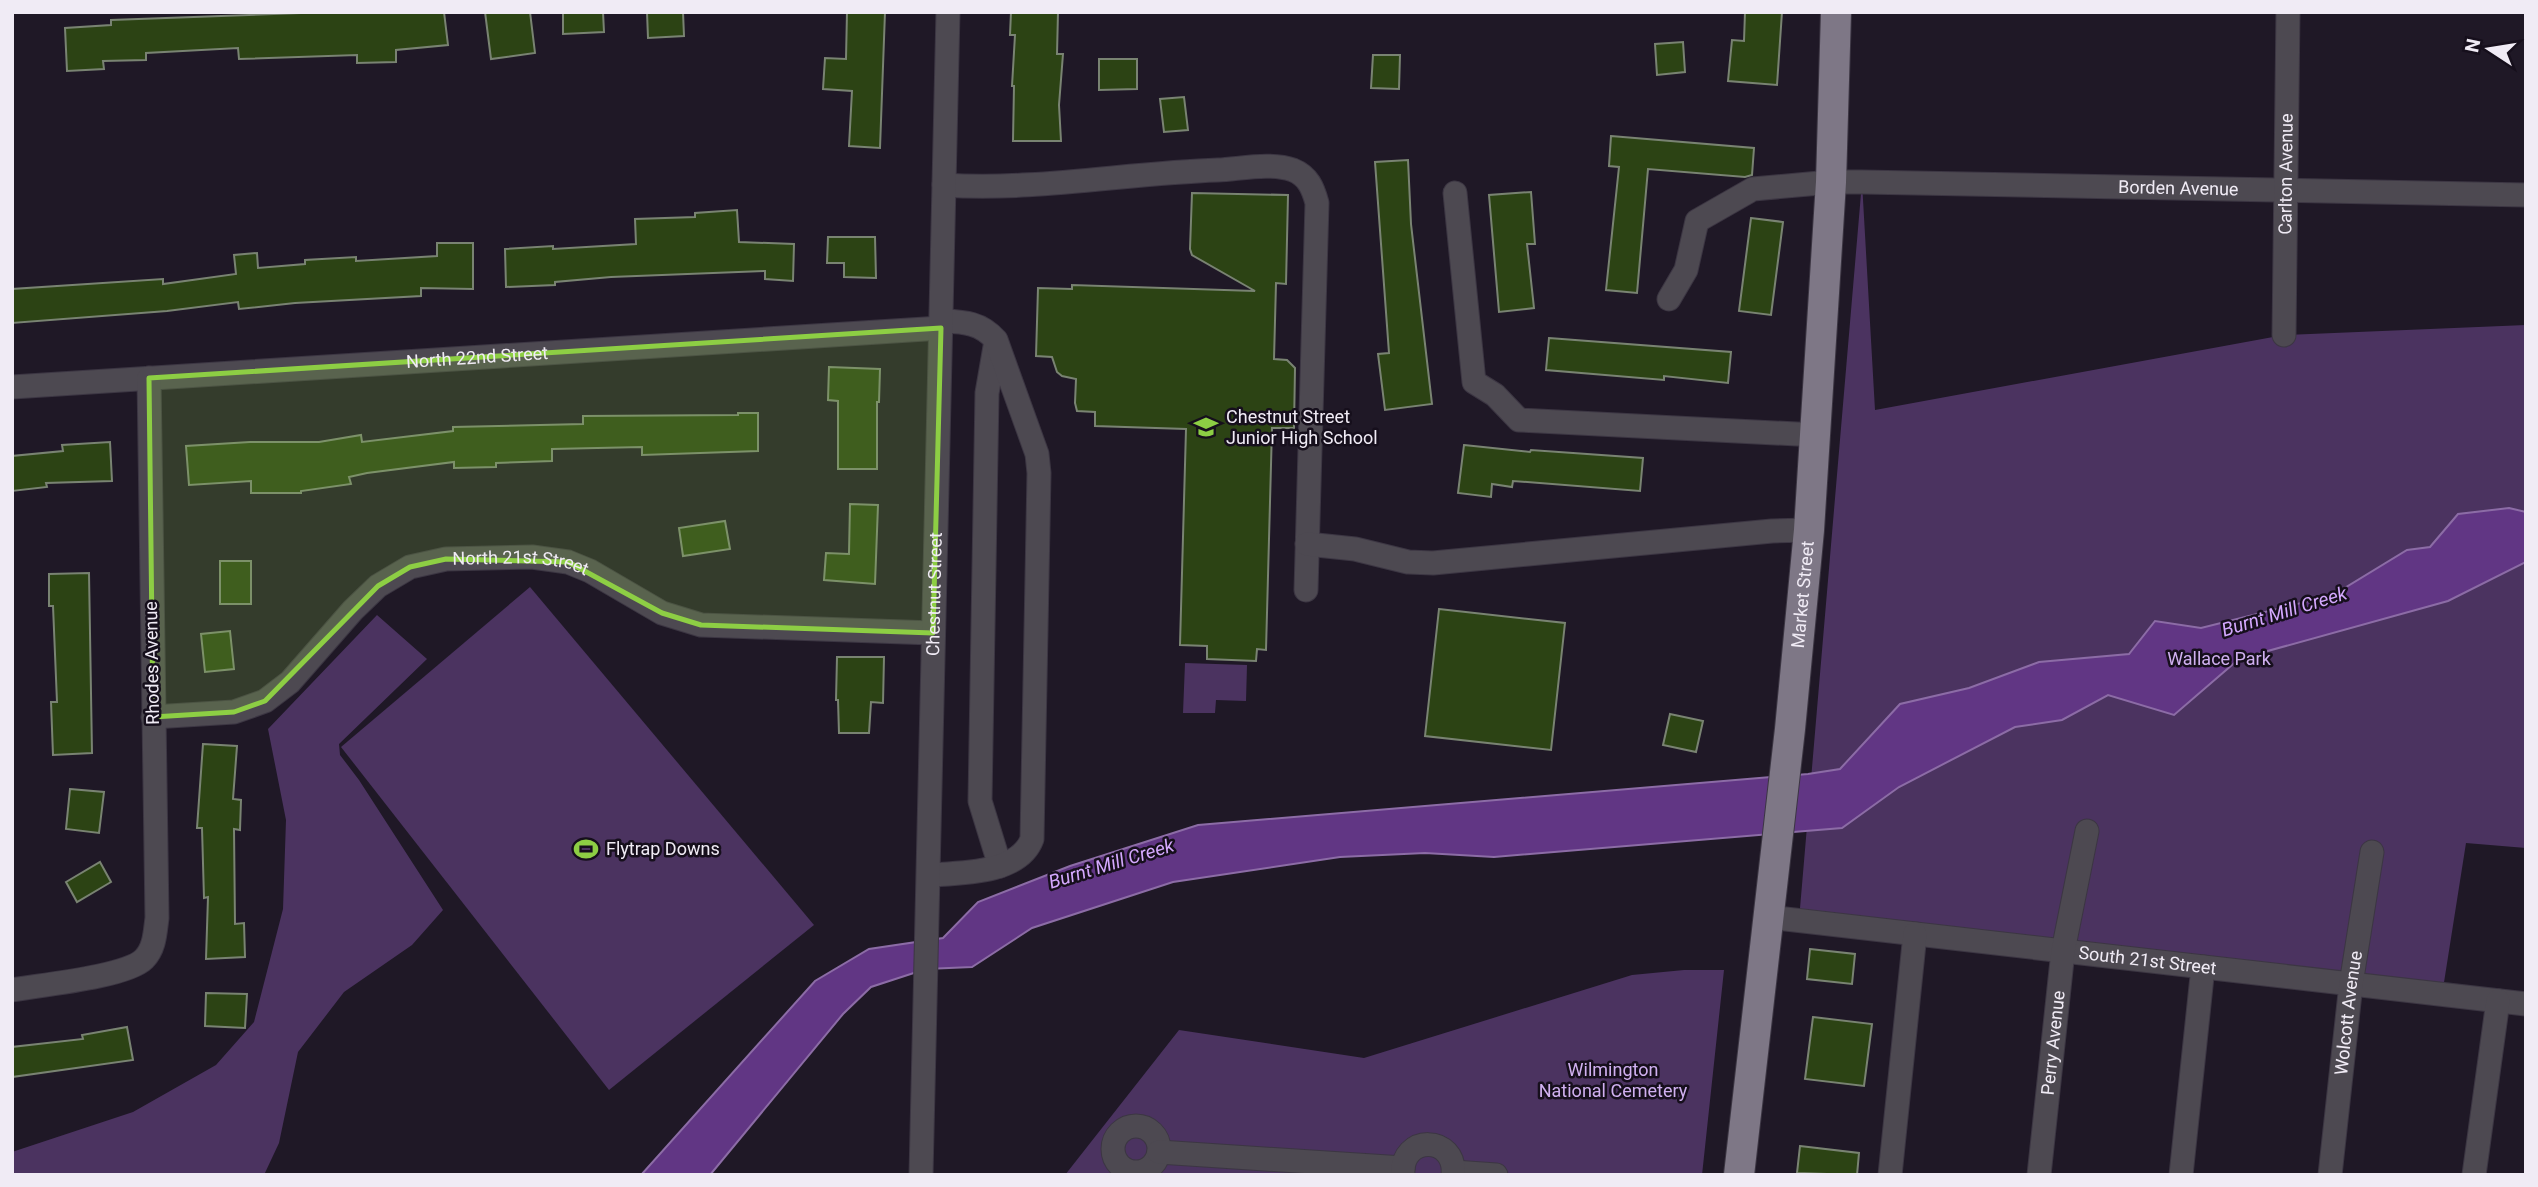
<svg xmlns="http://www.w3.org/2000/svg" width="2538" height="1187" font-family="Roboto,sans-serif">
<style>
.green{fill:#4b3360}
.water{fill:#613684;stroke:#8c6ca6;stroke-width:2}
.building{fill:#2c4314;stroke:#798372;stroke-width:2}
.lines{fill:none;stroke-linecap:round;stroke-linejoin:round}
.minor-casing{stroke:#3c3643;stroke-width:25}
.major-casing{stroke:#3c3643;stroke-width:32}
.minor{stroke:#4d4951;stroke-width:23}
.major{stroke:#7e7786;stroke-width:30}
.marked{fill:#8dce44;fill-opacity:0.2;stroke:#8dce44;stroke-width:5;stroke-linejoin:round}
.labels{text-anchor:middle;stroke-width:5;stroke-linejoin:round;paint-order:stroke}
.street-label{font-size:18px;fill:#f0ebf5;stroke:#160f1c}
.poi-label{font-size:18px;fill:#f0ebf5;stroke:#160f1c;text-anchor:start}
.park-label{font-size:18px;fill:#d0b0f0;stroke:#160f1c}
.water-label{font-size:19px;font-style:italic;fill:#d4a8fe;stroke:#160f1c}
</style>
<rect width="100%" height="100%" fill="#1f1826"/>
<g class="green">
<path d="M1862,182l13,228 409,-75 242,-10v523l-60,-5 -24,152 -643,-75z"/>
<path d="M530,587l284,338 -205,165 -268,-343z"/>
<path d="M377,615l50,44 -88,85 1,11 19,25 84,130 -31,35 -68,47 -46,60 -19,91 -15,32h-252v-23l121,-40 83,-47 38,-43 29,-113 3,-89 -18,-91z"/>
<path d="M1185,663l62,2 -1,36 -30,-1 -1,13h-32z"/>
<path d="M1684,970h40l-22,205h-637l114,-145 185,28 268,-83z"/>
</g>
<path class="water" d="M2509,508l17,4v50l-78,39 -209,58 -65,56 -66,-20 -46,25 -47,7 -116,60 -57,41 -348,29 -69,-4 -85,4 -167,25 -141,46 -60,39 -46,2 -55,18 -28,27 -133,161h-69l174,-194 54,-32 74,-11 35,-36 92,-36 128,-41 610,-51 32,-5 60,-65 69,-16 70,-26 90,-8 26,-33 46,7 132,-33 74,-45 23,-3 28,-33z"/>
<g class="building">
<path d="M328,12h116l4,33 -52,5v12l-39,1v-8l-118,4 -1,-11 -92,5v7l-43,1 1,8 -37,2 -2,-43 46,-3v-5z"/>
<path d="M485,12h45l5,41 -44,6z"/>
<path d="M563,12h40l1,20 -41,2z"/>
<path d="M647,12h36l1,24 -36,2z"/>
<path d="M847,12h38l-5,136 -31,-2 3,-55 -29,-2 2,-31 21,1z"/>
<path d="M1011,12h47l-1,42h6l-4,51 2,36h-48l1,-55h-2l3,-51h-5z"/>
<path d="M1745,12h37l-5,73 -49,-4 4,-41 12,1z"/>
<path d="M1683,42l2,30 -28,3 -2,-31z"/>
<path d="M1373,55h27l-1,34 -28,-1z"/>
<path d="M1099,59h38v30l-38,1z"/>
<path d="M1184,97l4,33 -24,2 -4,-33z"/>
<path d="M1611,136l143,12 -2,27 -7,2 -97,-8 -11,124 -31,-3 13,-123 -10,-1z"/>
<path d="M1408,160l3,64 21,180 -47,6 -7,-56 11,-1 -14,-191z"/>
<path d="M1531,192l4,52h-8l7,64 -35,4 -10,-117z"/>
<path d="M1192,193l96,2 -2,89 -10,-1 -2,76 13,1 8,8 -1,60h-22l-6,222 -9,-1 -1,12 -49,-2v-13l-27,-1 6,-216 -91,-3v-14l-18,-1 -2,-8 1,-24 -14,-3 -5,-4 -5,-15 -16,-1 2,-68 34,1v-4l183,6 -63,-36 -2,-6z"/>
<path d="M737,210l2,32 55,2 -1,37 -28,-2v-8l-154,6 -56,5v3l-49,2 -1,-38 48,-3v3l83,-5 -1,-25 60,-2v-4z"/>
<path d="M1751,218l32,4 -12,93 -32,-4z"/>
<path d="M828,237h47l1,41 -32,-1v-14h-17z"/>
<path d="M437,243h36v46l-52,-1v8l-126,7 -56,6 -1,-7 -71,9 -155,12v-34l151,-10v5l73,-10 -2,-19 23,-2 1,15 47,-4v-4l51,-3v4l81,-5z"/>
<path d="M1549,338l182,14 -3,31 -64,-7v4l-118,-10z"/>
<path d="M829,367l51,2 -1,33h-2v67h-39v-68l-10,-1z"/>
<path d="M738,413h20v38l-116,4v-8l-90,2v12l-56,2v4l-42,1v-6l-87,11 -18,4 2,7 -50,7v2h-50v-12l-62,4 -3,-39 64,-4h69l42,-7 1,7 91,-11v-4l130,-3v-8l155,-1z"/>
<path d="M110,442l2,39 -66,2 1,4 -35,4v-35l51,-5 -1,-6z"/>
<path d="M1464,445l66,7 1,-2 112,8 -3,33 -127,-10 -1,6 -20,-3 -1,13 -33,-4z"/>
<path d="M850,504l28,1 -3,79 -51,-4 2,-27 23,1z"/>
<path d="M725,521l5,28 -47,7 -4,-28z"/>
<rect x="220" y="561" width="31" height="43"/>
<path d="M89,573l3,180 -39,2 -2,-53h6l-4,-96h-4v-32z"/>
<path d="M1439,609l126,14 -14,127 -126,-14z"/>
<path d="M230,631l4,38 -29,3 -4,-38z"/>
<path d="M837,657h47l-1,46 -12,-1 -2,31h-30l-1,-33h-2z"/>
<path d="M1670,714l33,7 -7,31 -33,-7z"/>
<path d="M203,744l34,2 -4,53 8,1 -1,30 -6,-1 1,95 9,-1 1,34 -39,2 2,-62 -4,1 -2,-70h-5z"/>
<path d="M70,789l34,3 -5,41 -33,-4z"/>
<path d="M100,862l11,20 -34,20 -11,-20z"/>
<path d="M1810,949l45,5 -3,30 -45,-5z"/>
<path d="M206,993l41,1 -2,34 -40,-2z"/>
<path d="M1813,1017l59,7 -8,62 -59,-7z"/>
<path d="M127,1027l6,33 -121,17v-30l71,-8 -1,-4z"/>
<path d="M1800,1146l59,7 -2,22 -60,-2z"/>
</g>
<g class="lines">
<g class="minor-casing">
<g id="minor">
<path d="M944,185c91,6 183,-12 274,-15 22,-1 53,-8 75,0 15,6 20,18 24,33l-11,387"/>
<path d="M1455,193l19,189 21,13 24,25 297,15"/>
<path id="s1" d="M1669,299l17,-29 11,-49 56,-32 78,-7h31l664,13"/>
<path id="s2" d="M2284,335l4,-323"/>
<path d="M996,341l-9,52 -7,408 20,65"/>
<path id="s3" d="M12,387l929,-59"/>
<path d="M1307,544l48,5 53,13 25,1 339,-32 37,-1"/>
<path id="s4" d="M153,717l81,-5 31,-11 25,-19 63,-72 25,-24 32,-19 36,-8 86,-2 36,5 22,9 72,42 39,12 232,8"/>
<path d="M929,875c32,-2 90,-1 103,-36l7,-366 -2,-19 -41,-114c-16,-18 -32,-18 -55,-19"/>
<path id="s5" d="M1768,917l758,87"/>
<path d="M12,990c28,-5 114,-13 132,-31 11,-11 11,-27 13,-41l-8,-540"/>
<circle cx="1136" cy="1149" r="23"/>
<path d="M1159,1152l244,16"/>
<path d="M1454,1172l42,3"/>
<path id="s6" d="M921,1175l27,-1163"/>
<path d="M1403,1175c-3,-41 54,-40 50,0"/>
<path d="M1890,1175l25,-241"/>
<path id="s7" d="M2039,1175l24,-224 24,-120"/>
<path d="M2181,1175l22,-208"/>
<path id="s8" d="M2330,1175l21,-191 21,-132"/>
<path d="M2474,1175l24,-174"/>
</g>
</g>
<g class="major-casing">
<g id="major">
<path id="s9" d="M1739,1175l51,-446 19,-199 22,-348 5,-170"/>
</g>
</g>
<use href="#minor" class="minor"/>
<use href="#major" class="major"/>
</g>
<path class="marked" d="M941,328l-8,305 -232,-8 -39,-12 -94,-51 -122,-3 -36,8 -32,19 -113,115 -31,11 -81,5 -4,-339z"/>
<defs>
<g id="school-bare" transform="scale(1.89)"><path d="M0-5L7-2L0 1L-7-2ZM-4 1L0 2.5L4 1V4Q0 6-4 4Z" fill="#8dce44" stroke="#160f1c" stroke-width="2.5" paint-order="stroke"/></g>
<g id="stadium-bare" transform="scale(1.89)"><path d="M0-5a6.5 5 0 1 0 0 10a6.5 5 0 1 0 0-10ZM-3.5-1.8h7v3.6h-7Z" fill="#8dce44" stroke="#160f1c" stroke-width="2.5" paint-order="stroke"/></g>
</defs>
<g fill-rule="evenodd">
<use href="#school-bare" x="1206" y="427"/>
<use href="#stadium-bare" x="586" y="849"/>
</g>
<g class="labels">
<g class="street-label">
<text dy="6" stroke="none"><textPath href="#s2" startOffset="161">Carlton Avenue</textPath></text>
<text dy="6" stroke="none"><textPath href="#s1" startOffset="574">Borden Avenue</textPath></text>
<text dy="6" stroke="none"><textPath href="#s3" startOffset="466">North 22nd Street</textPath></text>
<text dy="6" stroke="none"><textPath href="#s4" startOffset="425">North 21st Street</textPath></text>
<text dy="6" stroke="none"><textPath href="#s6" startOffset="581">Chestnut Street</textPath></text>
<text dy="6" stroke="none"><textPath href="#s9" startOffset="584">Market Street</textPath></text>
<text transform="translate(152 663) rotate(-91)" y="6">Rhodes Avenue</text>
<text dy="6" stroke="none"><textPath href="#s5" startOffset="382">South 21st Street</textPath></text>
<text dy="6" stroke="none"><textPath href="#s8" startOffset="163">Wolcott Avenue</textPath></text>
<text dy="6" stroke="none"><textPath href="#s7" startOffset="133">Perry Avenue</textPath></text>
</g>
<g class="poi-label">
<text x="1226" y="423">Chestnut Street<tspan x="1226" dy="21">Junior High School</tspan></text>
<text x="606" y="855">Flytrap Downs</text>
</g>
<g class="park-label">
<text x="2219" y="665">Wallace Park</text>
<text x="1613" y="1076">Wilmington<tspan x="1613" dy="21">National Cemetery</tspan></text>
</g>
<g class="water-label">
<text transform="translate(2284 611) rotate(-17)" y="7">Burnt Mill Creek</text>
<text transform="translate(1111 863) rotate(-17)" y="7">Burnt Mill Creek</text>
</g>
</g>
<rect width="2538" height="1187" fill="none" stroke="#f0ebf5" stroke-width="28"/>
<g transform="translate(2489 49) rotate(282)" stroke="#160f1c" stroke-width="5" paint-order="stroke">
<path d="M0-5L12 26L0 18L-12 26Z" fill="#f0ebf5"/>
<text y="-10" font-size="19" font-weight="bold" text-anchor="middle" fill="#f0ebf5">N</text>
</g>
</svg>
